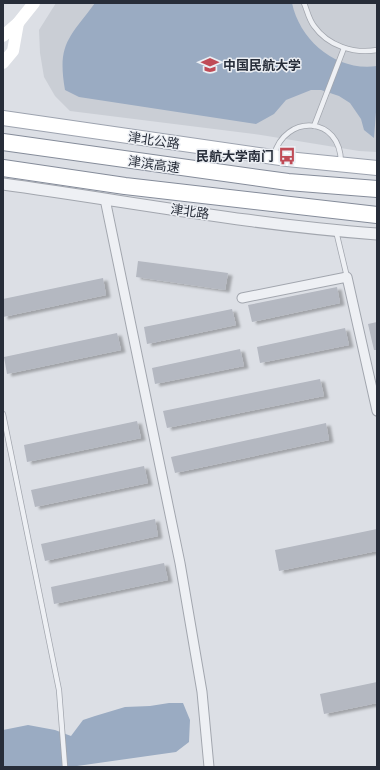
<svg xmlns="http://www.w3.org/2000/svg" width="380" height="770" font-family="'Space Grotesk','Noto Sans SC',sans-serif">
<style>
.built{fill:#caced5}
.water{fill:#9aabc2}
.building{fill:#b4b8c1;filter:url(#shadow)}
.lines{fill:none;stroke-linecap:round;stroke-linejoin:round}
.service-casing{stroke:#a2a6ae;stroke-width:6}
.minor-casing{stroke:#a2a6ae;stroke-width:11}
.tertiary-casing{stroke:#a2a6ae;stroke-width:13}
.primary-casing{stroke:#9da3af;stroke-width:16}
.motorway-casing{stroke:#858c9a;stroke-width:18}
.service{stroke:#eef0f4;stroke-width:4.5}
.minor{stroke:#eef0f4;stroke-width:9}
.tertiary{stroke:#eef0f4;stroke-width:11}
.secondary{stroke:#fff;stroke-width:12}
.primary{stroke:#fff;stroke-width:14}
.motorway{stroke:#fff;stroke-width:16}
.labels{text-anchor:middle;stroke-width:3;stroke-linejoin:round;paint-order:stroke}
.poi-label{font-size:13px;font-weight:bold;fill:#272d39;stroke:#ebeef3;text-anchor:start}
.street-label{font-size:13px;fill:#272d39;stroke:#ebeef3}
</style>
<defs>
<filter id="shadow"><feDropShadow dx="4.5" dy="2.5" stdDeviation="1" flood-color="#0004"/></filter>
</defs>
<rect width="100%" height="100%" fill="#dcdfe5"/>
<path class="built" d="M56,3h321v149l-18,-1 -98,-16 -191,-24 -15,-15 -11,-19 -4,-24 -1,-23z"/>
<g class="water">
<path d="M95,3h197c8,38 45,69 85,63v33l-3,39 -10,-8 -3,-11 -11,-16 -11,-7 -18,-6h-10l-25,10 -12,14 -18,10 -177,-27 -14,-7c-8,-46 4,-52 30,-87z"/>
<path d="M169,703h14l7,17 -1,22 -13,10 -106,15h-67v-37l25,-5 27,5 16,6 12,-16 12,-4 30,-9 25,-1z"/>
</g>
<g class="building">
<path d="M138,261l90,12 -3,17 -89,-13z"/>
<path d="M103,278l3,17 -103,22v-18z"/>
<path d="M337,287l3,16 -88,19 -4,-17z"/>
<path d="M232,309l4,16 -89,19 -3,-17z"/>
<path d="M377,322v28h-3l-6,-26z"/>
<path d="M345,328l4,17 -89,18 -3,-16z"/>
<path d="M117,333l4,17 -114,24 -3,-17z"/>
<path d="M240,349l4,17 -89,18 -3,-16z"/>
<path d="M320,379l4,17 -157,32 -4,-17z"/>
<path d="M137,421l4,17 -114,24 -3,-17z"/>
<path d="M326,423l3,17 -154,33 -4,-16z"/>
<path d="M144,466l4,17 -113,24 -4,-17z"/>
<path d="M155,519l3,17 -113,25 -4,-17z"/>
<path d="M377,529v22l-98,20 -4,-21z"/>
<path d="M164,563l4,17 -114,24 -3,-17z"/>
<path d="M377,682v21l-53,11 -4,-20z"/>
</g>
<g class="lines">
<g class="service-casing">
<g id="service">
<path d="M304,3c3,7 5,17 10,23 14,20 40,28 63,24"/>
<path d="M314,126l30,-78"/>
<path d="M274,155c11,-41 67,-40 67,8"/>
<path d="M336,231l11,46"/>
<path d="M3,414l56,276 6,77"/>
</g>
</g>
<g class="minor-casing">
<g id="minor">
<path d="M105,199l75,364 22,129 7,75"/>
<path d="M242,298l105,-21 30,134"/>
</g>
</g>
<g class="tertiary-casing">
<path id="tertiary" d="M3,184c124,17 249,41 374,50"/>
</g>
<g class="primary-casing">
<path id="primary" d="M3,118l284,41 90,9"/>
</g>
<g class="motorway-casing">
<g id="motorway">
<path d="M3,142l285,40 89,7"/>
<path d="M3,168l122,18 252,29"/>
</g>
</g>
<use href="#service" class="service"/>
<use href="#minor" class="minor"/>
<use href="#tertiary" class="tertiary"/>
<g class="secondary">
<path d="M3,36l15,-13 16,-20"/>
<path d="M3,63l10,-12 5,-28"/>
</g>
<use href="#primary" class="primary"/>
<use href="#motorway" class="motorway"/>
</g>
<defs>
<g id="university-bare" transform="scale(1.38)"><path d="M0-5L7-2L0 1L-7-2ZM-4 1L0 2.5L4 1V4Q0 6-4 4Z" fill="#c04b56" stroke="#ebeef3" stroke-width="2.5" paint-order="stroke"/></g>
<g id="bus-bare" transform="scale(1.38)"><path d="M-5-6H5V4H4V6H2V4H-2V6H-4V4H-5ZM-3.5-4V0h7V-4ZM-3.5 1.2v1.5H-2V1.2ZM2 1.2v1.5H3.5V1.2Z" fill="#c04b56" stroke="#ebeef3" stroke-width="2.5" paint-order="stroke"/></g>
</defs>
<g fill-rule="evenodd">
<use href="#university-bare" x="210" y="65"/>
<use href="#bus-bare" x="287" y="156"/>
</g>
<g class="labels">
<g class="poi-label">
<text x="223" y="70">中国民航大学</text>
<text x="274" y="161" text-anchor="end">民航大学南门</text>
</g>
<g class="street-label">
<text transform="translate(154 140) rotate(8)" y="5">津北公路</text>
<text transform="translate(154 164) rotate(8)" y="5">津滨高速</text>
<text transform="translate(190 211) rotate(8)" y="5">津北路</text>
</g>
</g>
<rect width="380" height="770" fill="none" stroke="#272d39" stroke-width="8"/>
</svg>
